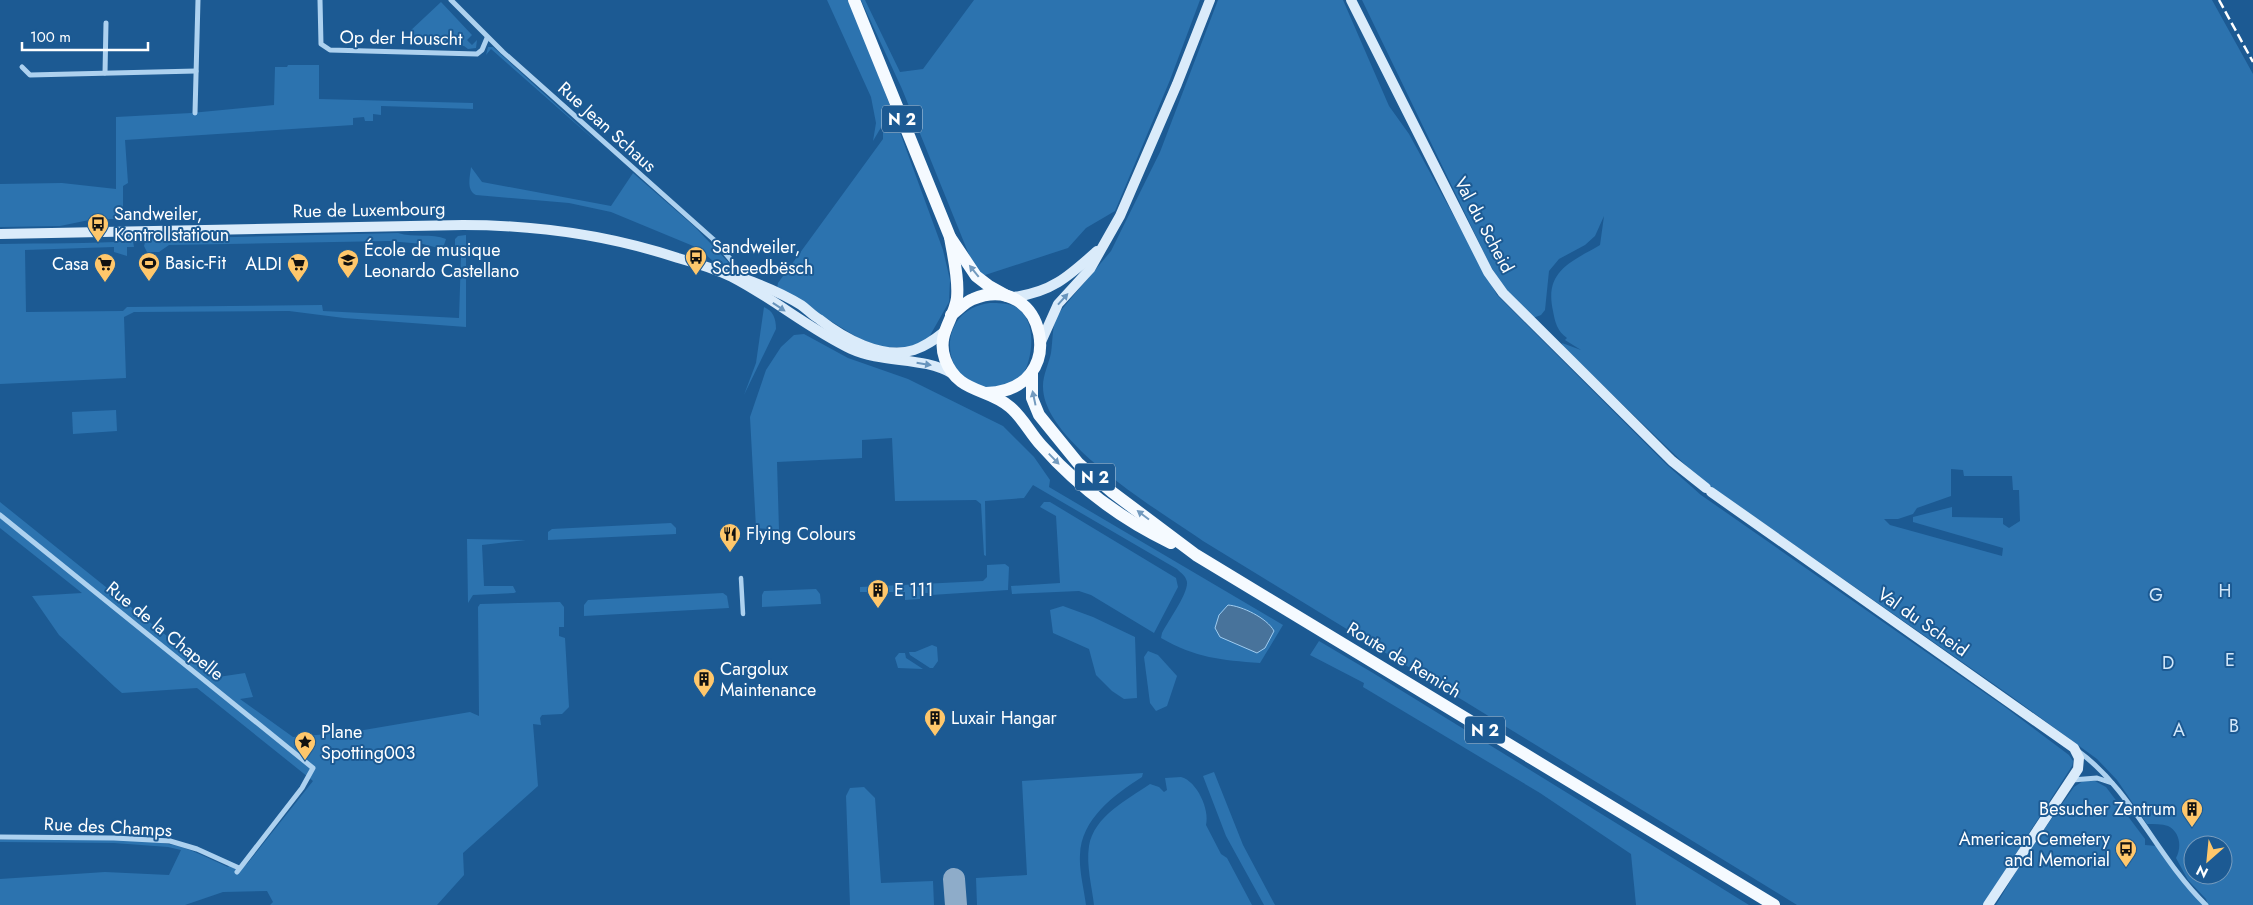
<svg xmlns="http://www.w3.org/2000/svg" width="2253" height="905" font-family="Jost,sans-serif">
<style>
.green{fill:#2c73af;fill-rule:evenodd}
.water{fill:#48739b;stroke:#a0cdf1}
.lines{fill:none;stroke-linecap:round;stroke-linejoin:round}
.taxiway{stroke:#8eacc9;stroke-width:22}
.pedestrian{stroke:#add1ef;stroke-width:4.5}
.minor{stroke:#add1ef;stroke-width:5}
.secondary{stroke:#daebfa;stroke-width:10}
.primary{stroke:#f5faff;stroke-width:12}
.rail{stroke:#fff;stroke-width:2.5;stroke-dasharray:9 4;stroke-linecap:butt}
.oneway{fill:#739abe}
.oneway2{fill:#6894bc}
.labels{text-anchor:middle;stroke-width:4;stroke-linejoin:round;paint-order:stroke}
.shield{fill:#1c5a93;stroke:#bbcedf;stroke-width:1}
.shield-label{font-size:16px;font-weight:bold;fill:#fff}
.street-label{font-size:18px;fill:#fff;stroke:#1c5a93}
.poi-label{font-size:18px;fill:#fff;stroke:#1c5a93;text-anchor:start}
.park-label{font-size:18px;fill:#d3e8fa;stroke:#1c5a93}
</style>
<rect width="100%" height="100%" fill="#1c5a93"/>
<g class="green">
<path d="M827,0h22l42,108 52,142 7,30 -1,22 -21,37 -16,8h-29l-23,-8 -83,-51 1,-5 105,-144v-15l-10,17 3,-18 -5,-26z"/>
<path d="M861,0h4l35,72 23,-3 51,-69h226l-30,80 -55,131 -29,17 -18,20 -86,28 -8,-9 -72,-178z"/>
<path d="M1218,0h125l46,106 20,28 88,161 170,170 34,30 304,212 64,48 4,6 -1,5 -89,139h-186l-594,-364c-41,-29 -161,-99 -160,-155 0,-11 6,-23 8,-33 2,-14 1,-25 6,-38l54,-64 49,-99z"/>
<path d="M1362,0h850l41,74v831h-45l-2,-6 -18,-19 -12,-22c6,-11 4,-26 -8,-32 -6,-2 -14,-2 -21,-2l-30,-44 -20,-21 -89,-65 -308,-215 -137,-132 -1,-4 19,7 -16,-10 2,-2c-10,-7 -12,-16 -14,-27 -9,-40 18,-49 47,-66l4,-29 -9,20 -10,9 -26,14 -10,12 -4,39 -4,5 -8,3 -28,-28 -15,-25zM1951,469l12,1 1,6h48l1,14h6l1,31 -11,7 -6,-4v-6l-51,-1v-10l-39,10v5l90,26 -1,8 -112,-31 -6,-6h14l15,-5 4,-6 34,-12zM2193,845h30v30h-30z"/>
<path d="M441,2l31,33 -5,5 5,5 5,-5 -1,8 -8,1 -4,-3 -45,-2 -10,-12z"/>
<path d="M488,47h5l107,98 -109,-96 -5,6z"/>
<path d="M288,65h31v34l154,4v6l-92,-3v9l-8,-1v7h-8l-1,-4 -11,1v7l-228,15 3,43 -5,3v33h-29l-34,7 -60,1v-43l62,-1 54,6v-72l75,-4 83,-8 1,-38h12z"/>
<path d="M471,167l11,15 129,24 22,-33 62,54 33,35 -6,7 -24,-21 -87,-36 -42,-9 -93,-8c-10,-5 -6,-18 -5,-28z"/>
<path d="M398,233c16,5 34,0 48,6l-2,6 -6,3 -15,-4 -34,-3 -220,4 -10,7h-12l-3,-6 2,-7z"/>
<path d="M466,235v92l-122,-9 -55,-7 -155,1 -10,5 2,61 -126,6v-140c45,-1 89,0 133,-3l1,6h-7v9l-13,-4v-5l-89,3 1,62 97,-1 4,-4 195,-2 1,6 136,7 2,-62h-6v-17l3,-3z"/>
<path d="M990,303c8,0 17,0 24,3 25,13 19,53 7,73 -9,3 -23,9 -33,9 -47,-3 -55,-78 2,-85z"/>
<path d="M764,307c9,4 12,11 12,22l-32,66 12,-32z"/>
<path d="M804,334l44,24 60,21 95,47 31,31 16,23 -1,7 234,138 -23,38c-39,-3 -64,-5 -99,-25l1,-5c6,-12 26,-39 25,-51 -1,-6 -6,-9 -10,-13l-144,-84 -9,13 -39,3 1,55 -2,-1 -3,-51 -5,-4 -81,1 -3,-63 -30,2v18l-85,4 2,68 -23,-2 -6,-111 16,-47 15,-23 13,-12z"/>
<path d="M116,410l1,21 -44,3 -1,-22z"/>
<path d="M0,502l218,175 27,-4 8,24 -13,2 53,38 59,-5 118,-20 9,4 -1,-109 2,-3 80,-2 4,5v20h-5v9l6,2 4,69 -7,7 -20,1 -2,3 1,7 -8,-1 5,62 -75,67 1,22 -27,30h-167l3,-3 -6,-11 -44,1 -38,13h-185v-26l105,-7 64,3 12,-25 -13,-3 -54,-4 -114,-1v-2c53,-1 116,-5 168,4 21,3 41,15 60,23l2,-2 9,3 8,-4 66,-83 -116,-93 -75,5 -7,-6 -56,-52 -27,-39 50,-3 -82,-65z"/>
<path d="M1044,502h6l126,76 2,9 -24,46 -63,-38 -12,-4 -67,3 -1,-8 49,-3 -4,-67 -16,-9z"/>
<path d="M671,523l5,5v6l-128,6v-8l4,-3z"/>
<path d="M467,539l59,1 -44,5 2,41h29l3,6 -2,1 -41,2 -5,8z"/>
<path d="M1005,564l4,3 -1,23 -77,5 -1,-2h-10v6l-15,1v-8h-45v-5l123,-6 4,-4v-12z"/>
<path d="M816,589l4,5 1,10 -59,3v-12l2,-4z"/>
<path d="M723,593l4,3 2,12 -145,8v-11l4,-5z"/>
<path d="M1063,606l30,11 42,20 2,61 -13,1 -12,-8 -16,-16 -7,-26 -36,-16 -3,-23z"/>
<path d="M1319,641l54,32 376,232h-113l-5,-51 -91,-61 -177,-106 1,-4 -54,-28z"/>
<path d="M932,645l5,2 1,14 -5,7h-3l-20,-13 -1,-3h6z"/>
<path d="M1148,651l10,4 19,21 -10,30 -11,5 -6,-8 -6,-46z"/>
<path d="M899,653h6l1,5 17,11 -25,-1 -3,-10z"/>
<path d="M1214,772l29,73 32,60h-11l-38,-69 -23,-60z"/>
<path d="M1143,773l-1,4c-28,18 -61,42 -62,78 -1,16 4,34 6,50h-109l-1,-27 51,-3 -5,-94z"/>
<path d="M1181,777c16,4 29,33 25,48l15,29 6,4 25,47h-158c-2,-18 -8,-40 -5,-59 5,-30 38,-46 61,-62l9,3 5,5 3,-2 -2,-12z"/>
<path d="M2083,781h12l11,6 39,52v6l12,1 49,59h-210l30,-50 48,-68z"/>
<path d="M864,787l11,11 6,85 52,-2 1,24h-84l-4,-109 4,-8z"/>
</g>
<path class="water" d="M1228,605c14,1 39,13 46,26l-9,17 -8,5 -37,-16 -5,-9 4,-13z"/>
<g class="lines">
<path class="taxiway" d="M954,879l2,26"/>
<path class="pedestrian" d="M741,578l2,36"/>
<g class="minor">
<path d="M320,0l1,44 9,6 147,4 5,-4 5,-12"/>
<path d="M451,0l52,52 210,187 19,22 3,12 -3,3"/>
<path d="M22,67l8,8 166,-4"/>
<path d="M105,73l1,-50"/>
<path d="M195,113l3,-113"/>
<path d="M0,515l313,253 -11,20 -65,84"/>
<path d="M2078,751c54,39 80,108 128,154"/>
<path d="M2072,780l25,-2 15,5"/>
<path d="M0,837l114,1 56,3 27,8 42,19"/>
</g>
<g class="secondary">
<path d="M1351,0l137,272 15,21 169,168 34,27"/>
<path d="M0,234l463,-9c74,0 145,10 215,33 18,5 37,11 54,19 41,21 77,52 119,72 33,15 72,7 102,25"/>
<path d="M742,278c20,7 40,15 59,27 6,4 11,10 18,14 24,19 63,41 95,31 12,-4 20,-10 30,-18"/>
<path d="M1014,297c38,-5 55,-21 83,-46"/>
<path d="M1041,342l17,-38 32,-35 30,-53 57,-132 33,-84"/>
<path d="M1711,492l363,256 5,10 -1,11 -90,136"/>
</g>
<g class="primary">
<path d="M854,0l96,237 26,39 13,10 18,10"/>
<path d="M950,237c3,19 9,41 7,61 -3,22 -21,36 -12,61 13,35 42,28 65,48 13,11 20,26 31,38 37,42 80,74 130,98"/>
<path d="M951,315c7,-5 14,-13 22,-16 72,-30 100,92 13,94"/>
<path d="M1032,372v26l7,17 39,48 34,29 84,63 578,350"/>
</g>
<path class="rail" d="M2219,0l34,62"/>
</g>
<defs><path id="oneway-solid" d="M-6-.8H1V-3.2L6.5 0L1 3.2V.8H-6Z" transform="scale(1.25)"/></defs>
<g class="oneway">
<use href="#oneway-solid" transform="translate(974 271) rotate(-129)"/>
<use href="#oneway-solid" transform="translate(1034 398) rotate(-102)"/>
<use href="#oneway-solid" transform="translate(1054 459) rotate(46)"/>
<use href="#oneway-solid" transform="translate(1143 515) rotate(-143)"/>
</g>
<g class="oneway2">
<use href="#oneway-solid" transform="translate(1063 299) rotate(-48)"/>
<use href="#oneway-solid" transform="translate(779 307) rotate(34)"/>
<use href="#oneway-solid" transform="translate(924 364) rotate(9)"/>
</g>
<defs>
<g id="bus-pin" transform="scale(1.125)"><path d="M0 17L-7.5 6A9.5 9.5 0 1 1 7.5 6Z" fill="#ffc76b" stroke="#1c5a93"/><path d="M-5-6H5V4H4V6H2V4H-2V6H-4V4H-5ZM-3.5-4V0h7V-4ZM-3.5 1.2v1.5H-2V1.2ZM2 1.2v1.5H3.5V1.2Z" fill="#111"/></g>
<g id="school-pin" transform="scale(1.125)"><path d="M0 17L-7.5 6A9.5 9.5 0 1 1 7.5 6Z" fill="#ffc76b" stroke="#1c5a93"/><path d="M0-5L7-2L0 1L-7-2ZM-4 1L0 2.5L4 1V4Q0 6-4 4Z" fill="#111"/></g>
<g id="stadium-pin" transform="scale(1.125)"><path d="M0 17L-7.5 6A9.5 9.5 0 1 1 7.5 6Z" fill="#ffc76b" stroke="#1c5a93"/><path d="M0-5a6.5 5 0 1 0 0 10a6.5 5 0 1 0 0-10ZM-3.5-1.8h7v3.6h-7Z" fill="#111"/></g>
<g id="supermarket-pin" transform="scale(1.125)"><path d="M0 17L-7.5 6A9.5 9.5 0 1 1 7.5 6Z" fill="#ffc76b" stroke="#1c5a93"/><path d="M-6-5.5h2.5l.6 2H6L4.5 2H-2.5L-4.4-4H-6ZM-1.5 3.2a1.3 1.3 0 1 0 .1 0ZM3 3.2a1.3 1.3 0 1 0 .1 0Z" fill="#111"/></g>
<g id="restaurant-pin" transform="scale(1.125)"><path d="M0 17L-7.5 6A9.5 9.5 0 1 1 7.5 6Z" fill="#ffc76b" stroke="#1c5a93"/><path d="M-5-6h1v4h1v-4h1v4h1v-4h1v5L-1.5 .5V6h-2V.5L-5-1ZM5-6V6H3V1.5H1.5Q1.5-4 5-6Z" fill="#111"/></g>
<g id="building-pin" transform="scale(1.125)"><path d="M0 17L-7.5 6A9.5 9.5 0 1 1 7.5 6Z" fill="#ffc76b" stroke="#1c5a93"/><path d="M-4-6H4V6H1V3H-1V6H-4ZM-2.5-4.3h1.7v1.8h-1.7ZM.8-4.3h1.7v1.8H.8ZM-2.5-1h1.7V.8h-1.7ZM.8-1h1.7V.8H.8Z" fill="#111"/></g>
<g id="sight-pin" transform="scale(1.125)"><path d="M0 17L-7.5 6A9.5 9.5 0 1 1 7.5 6Z" fill="#ffc76b" stroke="#1c5a93"/><path d="M0-6L1.8-2.2L6-1.7L2.9 1.2L3.7 5.4L0 3.3L-3.7 5.4L-2.9 1.2L-6-1.7L-1.8-2.2Z" fill="#111"/></g>
</defs>
<g fill-rule="evenodd">
<use href="#bus-pin" x="98" y="224"/>
<use href="#bus-pin" x="696" y="257"/>
<use href="#school-pin" x="348" y="260"/>
<use href="#stadium-pin" x="149" y="263"/>
<use href="#supermarket-pin" x="105" y="264"/>
<use href="#supermarket-pin" x="298" y="264"/>
<use href="#restaurant-pin" x="730" y="534"/>
<use href="#building-pin" x="878" y="590"/>
<use href="#building-pin" x="704" y="679"/>
<use href="#building-pin" x="935" y="718"/>
<use href="#sight-pin" x="305" y="742"/>
<use href="#building-pin" x="2192" y="809"/>
<use href="#bus-pin" x="2126" y="849"/>
</g>
<g class="labels">
<g class="shield">
<rect x="882" y="105.5" width="40" height="27" rx="4"/>
<rect x="1075" y="463.5" width="40" height="27" rx="4"/>
<rect x="1465" y="716.5" width="40" height="27" rx="4"/>
</g>
<g class="shield-label">
<text x="902" y="125">N 2</text>
<text x="1095" y="483">N 2</text>
<text x="1485" y="736">N 2</text>
</g>
<g class="street-label">
<text transform="translate(401 38) rotate(1)" y="6">Op der Houscht</text>
<text transform="translate(607 127) rotate(42)" y="6">Rue Jean Schaus</text>
<text transform="translate(369 210) rotate(-1)" y="6">Rue de Luxembourg</text>
<text transform="translate(1484 225) rotate(62)" y="6">Val du Scheid</text>
<text transform="translate(1923 622) rotate(35)" y="6">Val du Scheid</text>
<text transform="translate(165 631) rotate(39)" y="6">Rue de la Chapelle</text>
<text transform="translate(1404 660) rotate(31)" y="6">Route de Remich</text>
<text transform="translate(108 827) rotate(3)" y="6">Rue des Champs</text>
</g>
<g class="poi-label">
<text x="114" y="220">Sandweiler,<tspan x="114" dy="21">Kontrollstatioun</tspan></text>
<text x="712" y="253">Sandweiler,<tspan x="712" dy="21">Scheedbësch</tspan></text>
<text x="364" y="256">École de musique<tspan x="364" dy="21">Leonardo Castellano</tspan></text>
<text x="165" y="269">Basic-Fit</text>
<text x="89" y="270" text-anchor="end">Casa</text>
<text x="282" y="270" text-anchor="end">ALDI</text>
<text x="746" y="540">Flying Colours</text>
<text x="894" y="596">E 111</text>
<text x="720" y="675">Cargolux<tspan x="720" dy="21">Maintenance</tspan></text>
<text x="951" y="724">Luxair Hangar</text>
<text x="321" y="738">Plane<tspan x="321" dy="21">Spotting003</tspan></text>
<text x="2176" y="815" text-anchor="end">Besucher Zentrum</text>
<text x="2110" y="845" text-anchor="end">American Cemetery<tspan x="2110" dy="21">and Memorial</tspan></text>
</g>
<g class="park-label">
<text x="2225" y="597">H</text>
<text x="2156" y="601">G</text>
<text x="2230" y="666">E</text>
<text x="2168" y="669">D</text>
<text x="2234" y="732">B</text>
<text x="2179" y="736">A</text>
</g>
</g>
<g transform="translate(2208 860) rotate(207)"><circle r="24" fill="#1c5a93" stroke="#779cbe"/>
<path d="M0-4L9 19L0 12L-9 19Z" fill="#ffc76b"/>
<text y="-8" font-size="14" font-weight="bold" text-anchor="middle" fill="#ffffff">N</text>
</g>
<path d="M22 42v8h126v-8" fill="none" stroke="#ffffff" stroke-width="2.5"/>
<text x="30" y="42" font-size="15" fill="#ffffff" stroke="#1c5a93" stroke-width="4" paint-order="stroke">100 m</text>
</svg>
